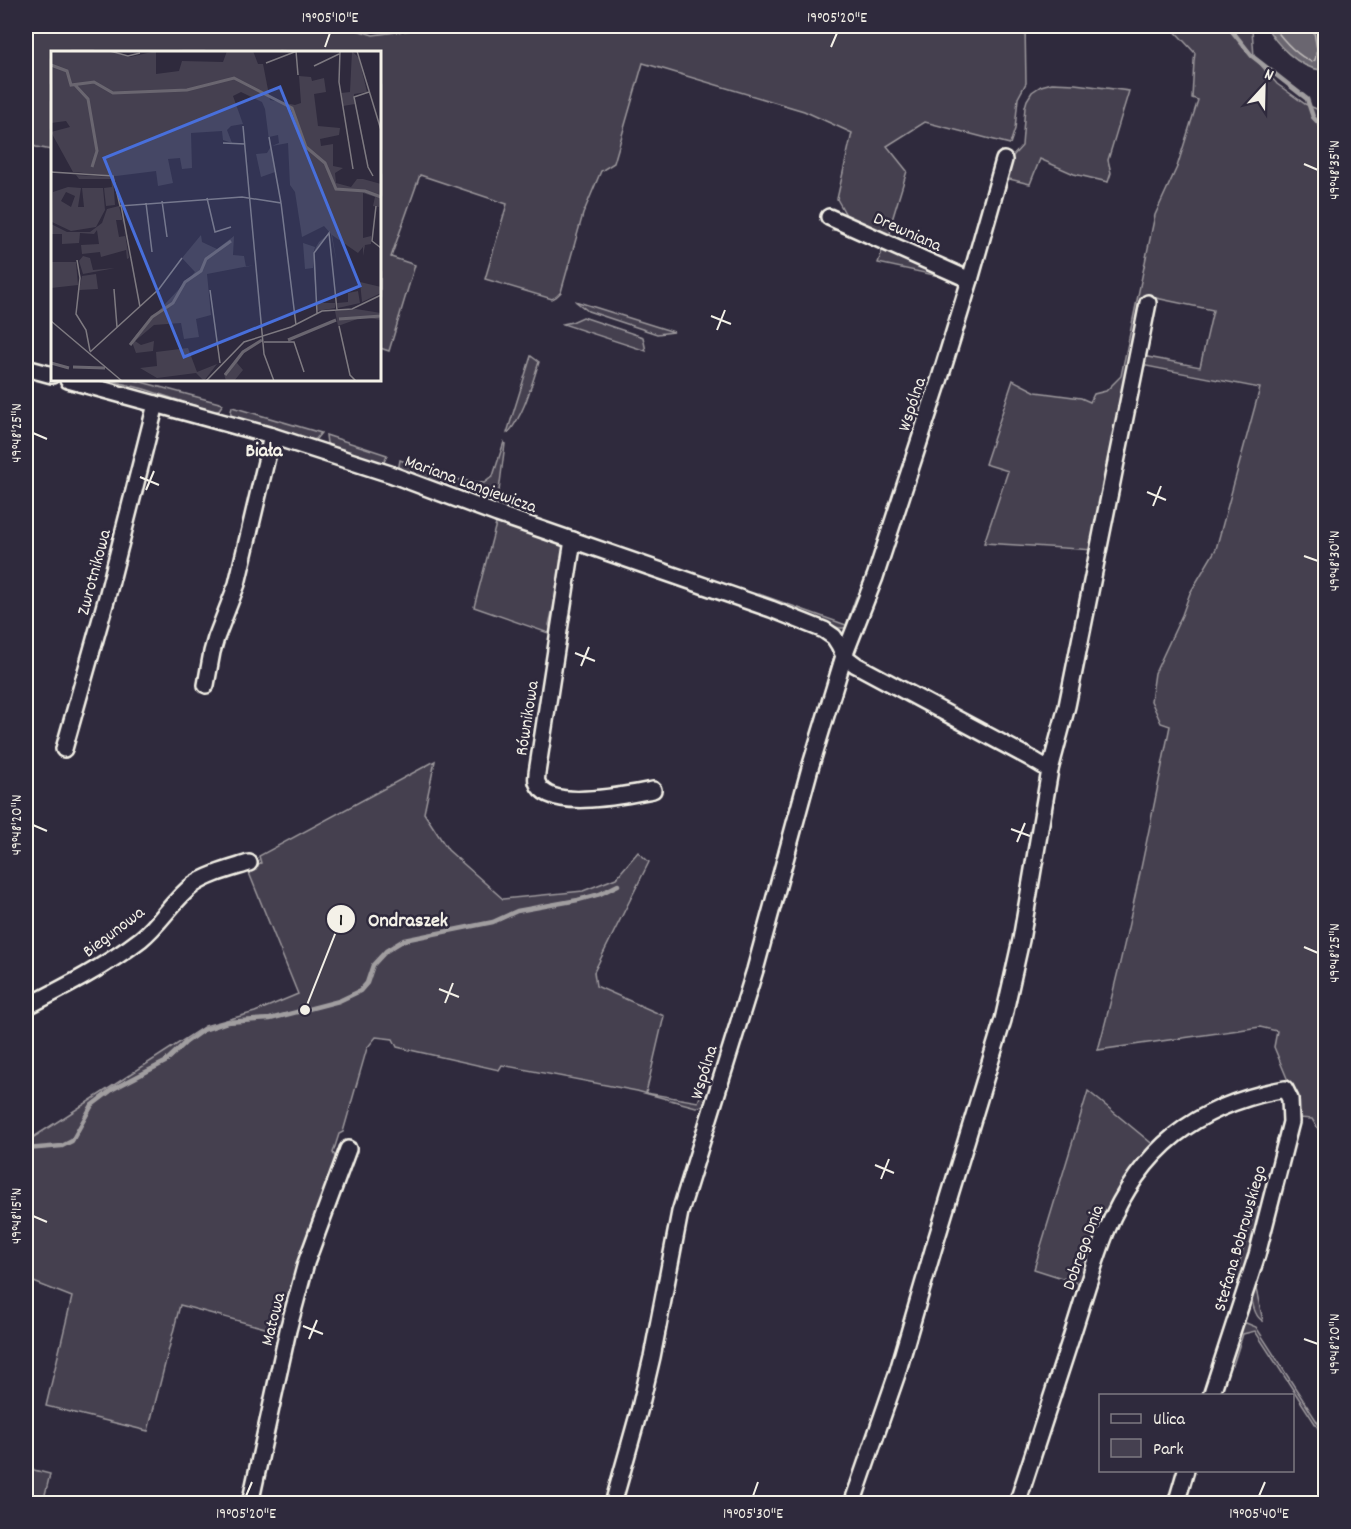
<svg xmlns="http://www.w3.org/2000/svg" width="1351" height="1529" font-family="Dekko,sans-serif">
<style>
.green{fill:#454050;stroke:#9c989c;stroke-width:1.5}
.water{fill:#6a6670;stroke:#a19ea0;stroke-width:1.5}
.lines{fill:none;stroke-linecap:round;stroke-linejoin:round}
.shore{stroke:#bdb9b8;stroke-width:1.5}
.stream{stroke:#a19ea0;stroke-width:4.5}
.minor-casing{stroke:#f4f1e8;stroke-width:20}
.minor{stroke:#2f2a3d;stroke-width:15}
.ticks{fill:none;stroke:#f4f1e8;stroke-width:2}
.labels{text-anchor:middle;stroke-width:5;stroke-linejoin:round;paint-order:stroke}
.street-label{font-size:18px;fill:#f4f1e8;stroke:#2f2a3d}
.neighbourhood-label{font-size:20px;font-weight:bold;fill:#f4f1e8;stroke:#2f2a3d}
.inset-river{fill:none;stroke:#6a6670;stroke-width:3}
.inset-road{fill:none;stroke:#7e7a81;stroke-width:1.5}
.view{fill:#486fdb;fill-opacity:0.15;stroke:#486fdb;stroke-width:3}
.inset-edge{fill:none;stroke:#f4f1e8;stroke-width:3}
.leader{fill:none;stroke:#f4f1e8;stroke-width:2}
.callout-dot{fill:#f4f1e8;stroke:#2f2a3d;stroke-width:2}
.mark-label{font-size:18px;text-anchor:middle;font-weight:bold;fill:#111}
.callout-label{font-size:20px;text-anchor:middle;font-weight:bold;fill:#f4f1e8;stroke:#2f2a3d;stroke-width:5;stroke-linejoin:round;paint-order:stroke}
.neatline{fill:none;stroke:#f4f1e8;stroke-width:2}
.ticks-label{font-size:15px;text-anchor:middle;fill:#f4f1e8}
</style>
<rect width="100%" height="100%" fill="#2f2a3d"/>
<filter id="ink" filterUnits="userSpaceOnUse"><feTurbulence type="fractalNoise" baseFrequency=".0167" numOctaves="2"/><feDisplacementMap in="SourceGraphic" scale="12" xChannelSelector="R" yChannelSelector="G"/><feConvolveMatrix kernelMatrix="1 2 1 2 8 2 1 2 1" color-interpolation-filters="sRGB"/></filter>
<g filter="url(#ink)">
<g class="green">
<path d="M26,26h318l29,9 46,-6 -1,-3h607l1,57 -8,15 -3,31 -5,15 -85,-22 -38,24 20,25 -14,46 -4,23 -39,-18 -13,-23 15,-66 -48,-22 -161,-48 -29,100 -13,8 -18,43 -22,78 -5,5 -4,2 -67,-20 22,-75 -87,-29 -29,82 24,8 -26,86 -9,-3v-296h-328v98l-16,-3 -10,-5z"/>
<path d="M1170,26h84l-2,3 2,28 23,27 28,20 21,9 -1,1027 -13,-21 -13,-1 -43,171 7,32c-9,-4 -11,-19 -12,-28l43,-198 -20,-48 3,-16 -17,-4 -162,23c29,-107 50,-215 72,-324l-9,-3 -10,-22 4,-28 27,-58 8,-22 26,-44 44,-161 -119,-23 1,-9 58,11 13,-57 -67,-14 -52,254 -110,-7 24,-72 -23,-7 28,-84 23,12 45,6 9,4 4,-8 12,-3 15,-15 34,-161 22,-48 21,-67 -6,-2 2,-37 1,-8z"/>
<path d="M1052,83l23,1 54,7 -21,69 3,13 -3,9 -34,-8 -34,-15 -10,25 -25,-6 8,-22 9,-10 3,-39 2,-7 5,-8 9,-6z"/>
<path d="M838,227l119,54 3,4 -7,-2v-4l-75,-16 5,-15 -45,-19 -6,2 1,-3z"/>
<path d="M575,301l99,31 -17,2 -69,-23z"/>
<path d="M583,317l60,20 3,14 -83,-27 9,-2z"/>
<path d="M531,356l8,6c-8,24 -14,50 -30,70l-2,1z"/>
<path d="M108,380h26l89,24 -5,7 -4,1 -70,-23z"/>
<path d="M232,407l89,26 -5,6 -7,2 -79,-25z"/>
<path d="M326,435l61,20 -3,7 -3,3 -51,-17 -3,-5z"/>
<path d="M504,442l1,2 -6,47 -6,10 -6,2 -89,-32 2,-11 54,19 30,4 9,-7z"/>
<path d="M497,520l60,21 4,3 4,8 -9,50 -4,10 -3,13 5,10 -80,-28z"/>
<path d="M759,594l87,31 10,-28 1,3 -9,26 -4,2h-5l-80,-31z"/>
<path d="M435,761l-11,52 24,37 55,49 80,-8 33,-13 22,-26 11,10 -55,110 2,14 68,30 -18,77 52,9 3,-8 6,2v7l-3,3 -8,1 -59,-16 -135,-26 -3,5 -102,-23 -4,-8 -17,-2 -9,11 -24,84 -4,2 -6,19 7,11 -57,159 -5,1 -2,7 -96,-26 -32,126 -102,-25 26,-109 -46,-18v-137l179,-116 50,-14 43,-18 -51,-126 14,-5 -2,-7z"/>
<path d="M1088,1091l68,56 -75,137 -47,-15z"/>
<path d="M1255,1207l4,1 5,6 -20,65 -10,3z"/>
<path d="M1246,1323l10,4 69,107v5l-70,-108 -12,3 -10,31 -7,-3 15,-37z"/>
<path d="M26,1468l24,6 -7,29h-17z"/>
</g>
<path class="water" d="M1266,26h53l4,24 -3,20c-22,-3 -44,-26 -54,-44z"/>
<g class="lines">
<path class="shore" d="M1273,26c10,14 23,29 39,36l3,-2 2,-11 -4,-23"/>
<g class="stream">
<path d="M1228,26l24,30 55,43 6,18 13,14"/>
<path d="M26,1149l36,-3 10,-5 20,-36 21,-16 52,-27 20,-19 18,-13 24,-8 43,-3 69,-18 21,-10 7,-8 6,-18 13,-14 18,-11 89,-18 24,-11 61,-11 22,-6 18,-9"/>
</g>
<g class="minor-casing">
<g id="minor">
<path d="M829,217l141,63"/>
<path d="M26,368l26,7"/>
<path d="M68,380l204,56 118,38 107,40 274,95 53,21 10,7 5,8 5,11"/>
<path d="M573,540l-36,233c0,3 -1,6 0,9 10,31 94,12 116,8"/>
<path d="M844,656l12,9 174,93 20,12 -29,170 -18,80 -69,227 -37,127 -45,130"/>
<path d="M206,685l6,-33 4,-14 21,-54 35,-148"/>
<path d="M64,749l43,-152 49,-193"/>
<path d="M1050,770l17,-64 81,-403"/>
<path d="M26,1007c39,-20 80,-41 115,-68 20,-16 32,-39 52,-54 16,-11 37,-16 56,-22"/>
<path d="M250,1504l38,-174 18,-67 42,-114"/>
<path d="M613,1504l27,-96 12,-51 28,-145 75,-242 55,-202 34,-112 31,-79 65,-199 30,-98 34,-120"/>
<path d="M1017,1504c18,-57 37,-112 55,-169 11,-34 21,-70 34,-103 35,-84 90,-127 179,-143l5,10 1,23 -34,133 -46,141"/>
<path d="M1176,1504l10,-34"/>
</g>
</g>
<use href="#minor" class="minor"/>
</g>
</g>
<path class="ticks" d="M325,47l5,-14M831,47l6,-14M1304,164l14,6M711,316l20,8M717,330l8,-20M33,433l14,6M140,477l19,8M146,490l8,-19M1147,492l19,8M1153,506l8,-20M1304,556l14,5M575,653l20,8M581,666l8,-19M33,825l14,6M1011,829l19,7M1017,842l8,-19M1304,947l14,6M439,989l20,8M445,1003l8,-20M875,1165l19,8M881,1179l8,-20M33,1216l14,6M303,1326l20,8M309,1339l8,-19M1304,1339l14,5M246,1496l6,-14M753,1496l5,-14M1259,1496l6,-14"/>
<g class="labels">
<g class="street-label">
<text transform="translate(908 231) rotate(24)" y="6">Drewniana</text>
<text transform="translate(911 404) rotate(-72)" y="6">Wspólna</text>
<text transform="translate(471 483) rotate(20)" y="6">Mariana Langiewicza</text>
<text transform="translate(93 572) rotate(-75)" y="6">Zwrotnikowa</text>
<text transform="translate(526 718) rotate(-81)" y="6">Równikowa</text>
<text transform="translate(113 931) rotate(-37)" y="6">Biegunowa</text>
<text transform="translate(703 1072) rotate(-73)" y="6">Wspólna</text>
<text transform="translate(1239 1238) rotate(-74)" y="6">Stefana Bobrowskiego</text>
<text transform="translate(1082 1247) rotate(-70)" y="6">Dobrego Dnia</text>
<text transform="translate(272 1319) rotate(-76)" y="6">Matowa</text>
</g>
<g class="neighbourhood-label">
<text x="264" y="456">Biała</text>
</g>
</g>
<g transform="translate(51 51)">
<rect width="330" height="330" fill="#2f2a3d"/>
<path d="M2,0h55l22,6 26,-6v23l23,-3 3,-10 41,1 4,-11h26l5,13h5l7,36 25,5 6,-2 -2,-27 12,1 1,4 12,-3 2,14 -12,2 4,32 22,2 -1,7 -19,4 1,7 12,-2v22l10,2 -8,5 1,10 15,4 6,-8h6l18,5 -2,23 -6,-1 2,-9 -12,-4v45l8,-2v8l-6,1 -2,11v-9l4,-5 -9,11 -26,-18 5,29 -6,-30 -7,-8 -22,11 -7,-45 -5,-7 -2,-42 -16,3 7,-3 -1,-8 -9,2 6,35 -14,5 -5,-23 11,-1 3,-5 -5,-39 -3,-7 -21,-10 -8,4 10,28 -12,2 -4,4 5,13 -9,-3 -1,-9 -31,2 1,35 -10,1 -2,-11 -12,1 5,24 -15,3 -2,-15 -40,5 -43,-4 -22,-40 19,-5 -4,-6 -15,2zM301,0l7,7 8,34 -13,2 1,10 -12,2 -2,-13 9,-1zM25,124l37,2 2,28 -9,1 -2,-18 8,-1 -1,-8h-32zM17,136l13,1 -3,19h6l-2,-19h21l2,22 -9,17 -25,4 -19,-9 1,-30zM15,141l9,4 -4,11 -10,-6zM68,155l5,20 -2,-6h-6l3,17 6,-1 -1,-8 5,30 -2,1 -1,-9 -25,7 -1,-5 -18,2 -1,-9 18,-1 -2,-14 -3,4 -14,-1 -1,10 -17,1v-10h-11v-10l16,8h23l12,-9 5,-14zM277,183l-13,17 1,48 2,4h17v-10v15l-18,3 -4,-52v9l-8,1 -2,-26 12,4 -2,8 3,-8 3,-5zM150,184l1,7 15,7 17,-13 -1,19 11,1 2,11 8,-2 -47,9 4,41 -15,4 3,18 -15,2 -3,-16 -27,2 -19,16 6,4 13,-4 -1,10 -17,2 -4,-11 4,-7 59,-63 -13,-14zM32,205l7,2 3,12 22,-2 -32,6 -4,-13zM0,211h25l2,23 -27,3zM45,223l2,15 -19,1 3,-14zM309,231l21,5v6l-19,9zM307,240l2,12 -22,5 -1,-5 11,-1v-9zM305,258l25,4v7l-18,-3 -25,9 -3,-15zM137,297l9,24 20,-8 -13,17 -8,-8 -39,5 -17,-10 17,-2 -1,-14zM189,307l-3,5 6,7 -9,11h-8l-2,-7z" fill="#454050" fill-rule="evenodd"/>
<path class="inset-river" d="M0,14l16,6 4,14 23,-3 19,11 74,-3 47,-12 58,30 14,39 19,16 11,26 29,2 16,6M24,34l13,14 9,52 -5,16M288,268l42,-3M237,289l48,-20M79,294l22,-28 21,-14 12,-21 16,-11 5,-12 25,-18M0,312l18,5M22,316l32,1M174,324l18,-23 19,-12"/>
<path class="inset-road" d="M59,0l18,5 12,-3M245,0l2,24M289,0l-1,31 14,87M306,0l24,79M215,12l31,-12M263,15l25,-12M318,41l-15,5 14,70 5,9M192,75l21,228 10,27M218,86l12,66M172,92l22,1M0,121l62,4 7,30 122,-9 39,6 15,122M156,147l8,34 16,-5M111,150l5,36M95,152l6,49M70,154l19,102M325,155l-4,35 9,7M26,209l3,18 -4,36 10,16 4,21M63,238l3,38M159,239l10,73M266,262l-3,-60 15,-20 8,77M0,270l71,60M288,275l11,49 6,6M213,291h30l10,30M39,301l69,-63 23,-31M155,330l38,-39 47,-15 31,-16 30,-2 29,-14"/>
<path class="view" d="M229,36l80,199 -176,71 -80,-199z"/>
<rect width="330" height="330" class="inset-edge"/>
</g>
<path class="leader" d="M305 1010L341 919"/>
<g class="callout-dot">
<circle cx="305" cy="1010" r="6"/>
<circle cx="341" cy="919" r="15"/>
</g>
<g class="mark-label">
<text x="341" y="925">1</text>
</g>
<g class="callout-label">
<text x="408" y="926">Ondraszek</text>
</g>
<rect width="1351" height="1529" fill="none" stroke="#2f2a3d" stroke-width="66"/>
<rect x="1099" y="1394" width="195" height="78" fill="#2f2a3d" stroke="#7e7a81" stroke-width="1.5"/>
<rect x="1111" y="1414" width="30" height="9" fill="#2f2a3d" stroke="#7e7a81" stroke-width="1.5"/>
<text x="1153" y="1424" font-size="18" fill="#f4f1e8">Ulica</text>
<rect x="1111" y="1439" width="30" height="18" fill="#454050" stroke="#7e7a81" stroke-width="1.5"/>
<text x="1153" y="1454" font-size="18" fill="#f4f1e8">Park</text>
<g transform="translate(1264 87) rotate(22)" stroke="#2f2a3d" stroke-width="4.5" paint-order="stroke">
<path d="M0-4.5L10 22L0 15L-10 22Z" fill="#f4f1e8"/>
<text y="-9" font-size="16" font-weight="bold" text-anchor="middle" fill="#f4f1e8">N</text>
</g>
<rect x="33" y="33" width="1285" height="1463" class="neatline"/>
<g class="ticks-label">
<text x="330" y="22">19°05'10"E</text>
<text x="837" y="22">19°05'20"E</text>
<text transform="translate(1334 170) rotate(-90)" y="5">49°48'35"N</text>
<text transform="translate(16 433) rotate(-90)" y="5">49°48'25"N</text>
<text transform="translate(1334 561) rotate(-90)" y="5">49°48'30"N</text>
<text transform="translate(16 825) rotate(-90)" y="5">49°48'20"N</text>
<text transform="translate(1334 953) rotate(-90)" y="5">49°48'25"N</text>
<text transform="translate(16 1216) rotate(-90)" y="5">49°48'15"N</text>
<text transform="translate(1334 1344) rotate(-90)" y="5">49°48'20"N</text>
<text x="246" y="1518">19°05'20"E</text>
<text x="753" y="1518">19°05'30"E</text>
<text x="1259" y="1518">19°05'40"E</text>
</g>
</svg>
